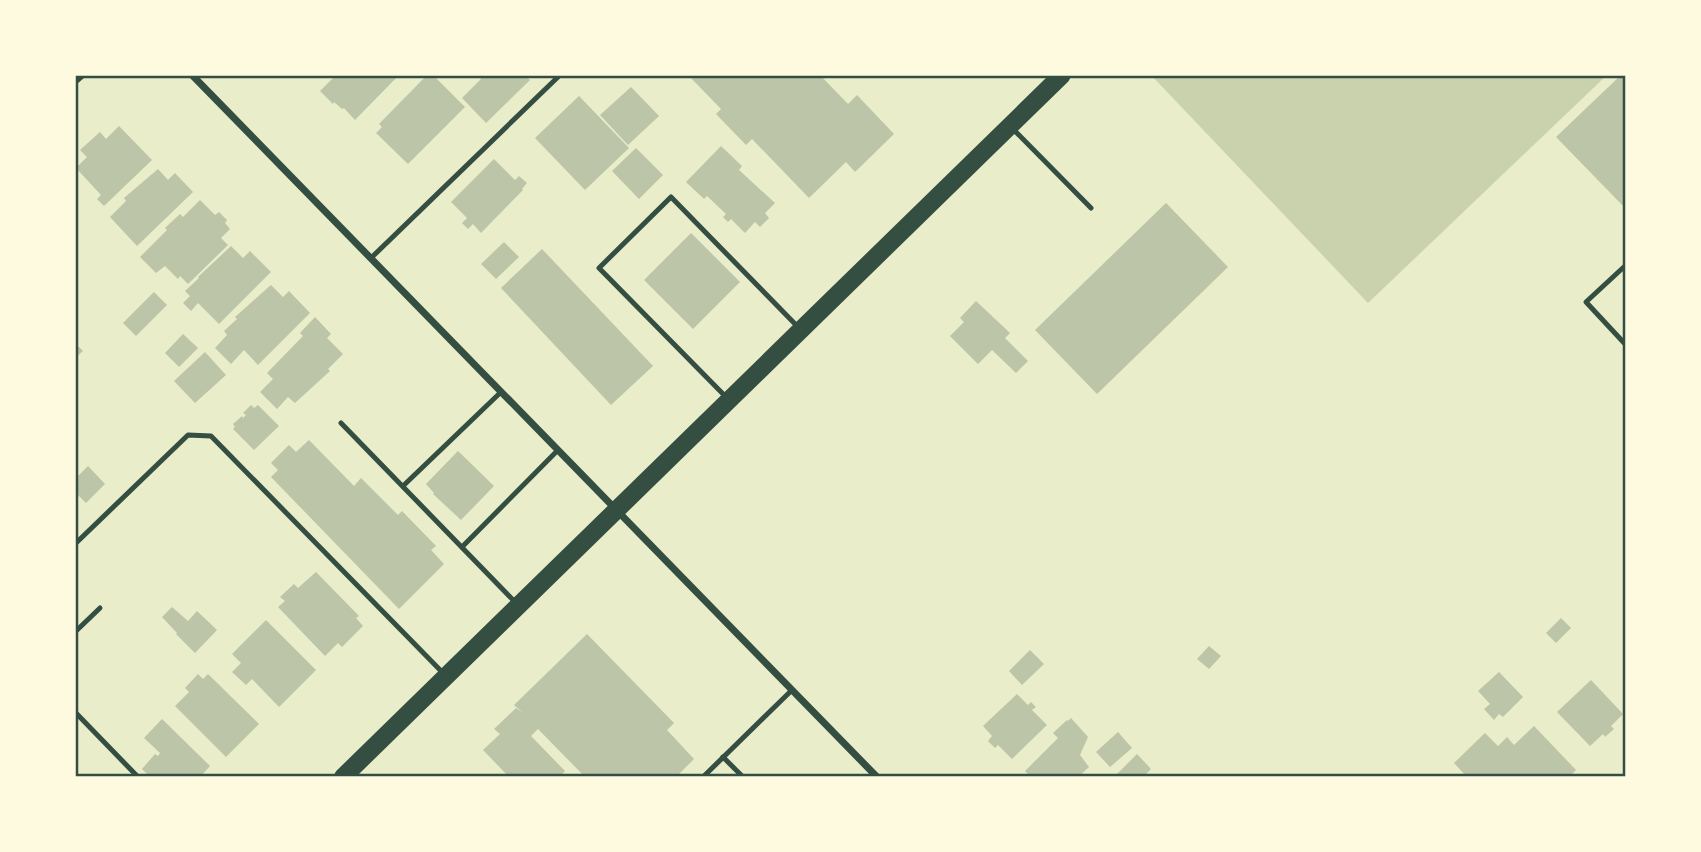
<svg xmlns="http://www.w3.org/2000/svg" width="1701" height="852" font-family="'PT Sans',sans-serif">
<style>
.green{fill:#cad2ad}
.building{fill:#bcc5a7}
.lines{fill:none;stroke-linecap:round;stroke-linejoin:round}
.service{stroke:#344e41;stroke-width:5}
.minor{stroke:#344e41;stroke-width:7}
.primary{stroke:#344e41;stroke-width:18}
.neatline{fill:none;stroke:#344e41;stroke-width:2.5}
</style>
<rect width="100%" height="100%" fill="#e9edc9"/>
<path class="green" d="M1151,75h456l-239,228z"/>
<g class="building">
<path d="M336,75h63l-44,45 -11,-12 -2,1 -8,-7 -1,2 -13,-13z"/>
<path d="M427,75h6l32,32 -57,57 -32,-31 6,-6 -3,-3z"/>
<path d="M477,75h48l5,5 -44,43 -24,-25 19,-19z"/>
<path d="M688,75h132l28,29 9,-9 37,39 -39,38 -9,-10 -37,36 -57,-59 -6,6 -30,-31 5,-5z"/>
<path d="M1621,75h5v134l-70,-72z"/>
<path d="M631,87l28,29 -31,29 -28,-30z"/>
<path d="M579,96l50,52 -44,42 -50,-52z"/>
<path d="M119,126l33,34 -48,46 -7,-7 4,-4 -25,-27 11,-11 -7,-7 20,-18 6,7z"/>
<path d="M721,146l21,20 -3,4 36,33 -10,10 4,5 -9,9 -5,-5 -10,11 -14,-14 -3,3 -5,-5 3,-3 -19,-18 -3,3 -18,-17z"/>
<path d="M636,148l27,27 -24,24 -27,-28z"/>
<path d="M494,159l21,21 4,-4 8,7 -5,6 1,1 -42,43 -8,-9 -5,5 -6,-6 5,-5 -16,-16z"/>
<path d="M158,169l10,11 7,-7 18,19 -56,54 -27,-29 16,-16 -2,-3z"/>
<path d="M200,200l15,15 4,-3 8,8 -2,3 5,6 -9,9 7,7 -40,39 -8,-8 -2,3 -13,-13 -9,7 -16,-16 27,-27 -2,-2 15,-14 3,3z"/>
<path d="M1166,203l62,64 -131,127 -62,-64z"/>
<path d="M691,233l49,49 -47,47 -49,-49z"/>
<path d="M504,242l15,15 -23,22 -15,-15z"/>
<path d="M231,246l12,12 7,-7 21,21 -52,52 -21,-21 -7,8 -8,-8 7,-7 -5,-5 14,-13 -1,-1z"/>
<path d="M542,249l111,117 -42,39 -110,-117z"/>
<path d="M271,285l12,12 6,-6 21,22 -52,52 -14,-15 -13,14 -16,-16 12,-13 -3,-4 13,-12 -2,-2z"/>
<path d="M154,292l13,13 -31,31 -13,-13z"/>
<path d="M976,301l34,32 -5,5 23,23 -12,12 -24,-23 -14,14 -28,-28 14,-14 -4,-4z"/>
<path d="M315,317l16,17 -4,4 16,16 -15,15 2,2 -35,32 -7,-6 -11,12 -17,-17 13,-13 -6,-6 36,-37 -3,-3z"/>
<path d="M183,334l15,14 -19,19 -14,-14z"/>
<path d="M75,343l8,8 -8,7z"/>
<path d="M205,352l21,23 -31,28 -21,-22z"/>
<path d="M251,405l3,3 4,-3 21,21 -25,24 -21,-21 2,-2 -2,-3 9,-8 1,2 3,-3 -3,-2z"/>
<path d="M309,440l45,46 7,-8 37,37 4,-4 34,35 -5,4 13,14 -45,45 -128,-132 7,-7 -7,-7 18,-18 7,7z"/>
<path d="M458,451l36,35 -33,34 -28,-26 1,-1 -8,-9z"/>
<path d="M88,466l17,18 -19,19 -11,-11v-13z"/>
<path d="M316,572l43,44 -3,2 7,8 -21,21 -4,-4 -13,13 -47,-49 7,-6 -5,-4 14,-13 4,4z"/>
<path d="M172,607l16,14 9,-10 20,19 -22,23 -19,-19 1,-1 -15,-16z"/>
<path d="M1561,618l10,10 -15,15 -10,-10z"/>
<path d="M266,620l50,50 -37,37 -27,-28 -6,6 -14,-13 9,-9 -9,-9z"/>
<path d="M587,634l87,89 -7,7 27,29 -18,18h-91l-47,-48 -7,7 34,35 -6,6h-50l-26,-27 17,-16 -6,-5 22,-21 7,5 -9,-8z"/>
<path d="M1209,646l12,10 -12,13 -12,-10z"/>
<path d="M1030,650l14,14 -22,21 -13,-14z"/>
<path d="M1499,672l24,25 -20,20 -4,-3 -5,6 -10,-11 6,-5 -12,-13z"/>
<path d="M198,674l5,5 5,-5 51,50 -33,33 -51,-51 14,-14 -4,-4z"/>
<path d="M1591,680l32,34 -12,12 3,3 -9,8 -2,-3 -13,12 -33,-34z"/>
<path d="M1017,694l11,11 3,-3 5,5 -4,3 15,15 -35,34 -14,-14 -3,3 -7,-7 4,-5 -9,-10z"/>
<path d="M1071,718l17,19 -8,18 9,12 -11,10h-47l-6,-6 33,-33 -5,-5 14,-13 1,1z"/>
<path d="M162,719l48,47 -10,11h-50l-8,-8 13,-15 3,2 2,-3 -16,-15z"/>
<path d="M1534,726l42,44 -7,7h-102l-13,-14 31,-30 13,13 9,-9 7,8z"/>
<path d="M1118,732l14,16 -22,19 -14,-15z"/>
<path d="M1137,754l14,15 -8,8h-23l-3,-3z"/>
</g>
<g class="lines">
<g class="service">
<path d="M1012,128l79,80"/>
<path d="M371,258l189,-183"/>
<path d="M1626,265l-40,37 40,43"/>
<path d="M727,398l-128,-130 72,-71 128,131"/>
<path d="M341,423l176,181"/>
<path d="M403,486l98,-94"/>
<path d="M75,544l113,-109 23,1 233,238"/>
<path d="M462,547l96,-97"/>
<path d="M75,632l25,-24"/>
<path d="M75,712l63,65"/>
<path d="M723,757l20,20"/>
<path d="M703,777l89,-87"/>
</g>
<g class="minor">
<path d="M192,75l685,702"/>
<path d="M75,81l7,-6"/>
</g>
<path class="primary" d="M343,777l719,-702"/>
</g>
<rect width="1701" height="852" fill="none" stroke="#fefae0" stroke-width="154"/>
<rect x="77" y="77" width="1547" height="698" class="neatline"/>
</svg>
